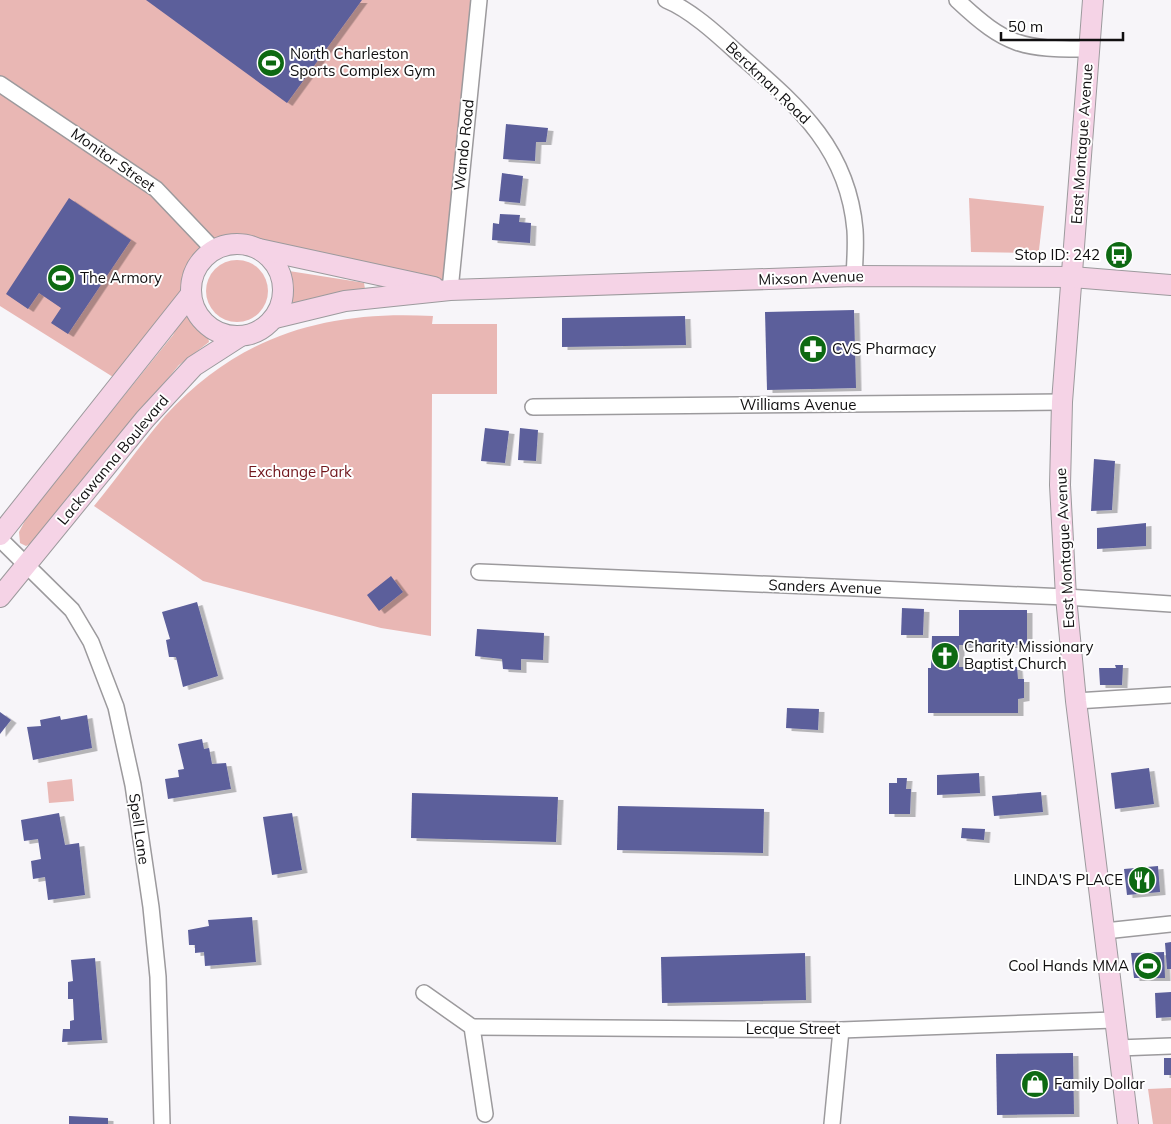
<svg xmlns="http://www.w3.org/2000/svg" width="1171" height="1124" font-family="Mulish,sans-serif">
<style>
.green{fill:#e9b7b4}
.building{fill:#5c5f9b;filter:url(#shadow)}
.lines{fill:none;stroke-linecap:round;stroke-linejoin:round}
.street-casing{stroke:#9c9a9d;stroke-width:18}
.secondary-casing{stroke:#9c9a9d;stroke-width:22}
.street{stroke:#fff;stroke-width:15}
.secondary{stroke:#f5d3e6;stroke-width:20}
.labels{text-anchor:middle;stroke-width:4;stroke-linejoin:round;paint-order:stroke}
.poi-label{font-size:15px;fill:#100f10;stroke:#fff;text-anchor:start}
.street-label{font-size:15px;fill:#100f10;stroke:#fff}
.park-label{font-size:15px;fill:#72181e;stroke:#fff}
</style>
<defs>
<filter id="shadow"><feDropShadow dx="5.5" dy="3" stdDeviation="0" flood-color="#0004"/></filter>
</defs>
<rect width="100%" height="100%" fill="#f7f5f9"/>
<g class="green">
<path d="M0,0h479l-29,290 -208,-46c-31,1 -49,19 -51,50l-70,88 -121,-76z"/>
<path d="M969,198l75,8 -5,44 -3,3 -65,-1z"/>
<circle cx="237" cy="291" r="31"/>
<path d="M289,271l70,11 5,1 1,6 -70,14 -6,-1z"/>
<path d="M183,316l5,1 20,20 1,5 -30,23 -147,178 -6,3 -6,-3 -1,-11 9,-17 145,-180z"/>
<path d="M433,316l-1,8h65v70h-65l-1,242 -50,-8 -178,-47 -109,-75c24,-29 46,-61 71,-90 74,-81 161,-106 268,-100z"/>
<path d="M72,779l2,22 -25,2 -2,-21z"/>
<path d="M1171,1088v36h-18l-5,-35z"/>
</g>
<g class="building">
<path d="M146,0h216l-75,103z"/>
<path d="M506,124l42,4 -2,14h-10l-1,19 -32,-2z"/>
<path d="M502,173l21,3 -3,27 -21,-2z"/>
<path d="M69,198l62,42 -63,94 -17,-11 10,-15 -22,-15 -11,16 -22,-15z"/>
<path d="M500,214l20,1 -1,7 12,1 -1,20 -38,-3 1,-17 6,1z"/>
<path d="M854,310l2,78 -89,2 -2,-78z"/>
<path d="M685,316l1,29 -124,2v-29z"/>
<path d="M485,428l24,3 -4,32 -24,-2z"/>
<path d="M520,428l18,2 -2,31 -18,-1z"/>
<path d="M1094,459l21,2 -3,49 -21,1z"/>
<path d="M1146,523v23l-49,3v-21z"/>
<path d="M391,576l12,16 -24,19 -12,-16z"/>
<path d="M197,602l21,74 -35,11 -7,-30h-7l-3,-17 4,-1 -8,-27z"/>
<path d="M902,608l22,1 -1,26h-22z"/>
<path d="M959,610h68v35h-68v22h58l1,12h6v19l-6,1v14h-90v-45h3l1,-32h27z"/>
<path d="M477,629l67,4 -1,27 -22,-1v11l-18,-1 -1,-10 -27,-3z"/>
<path d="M1115,665h8l-1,20h-22l-1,-17h17z"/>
<path d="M787,708l32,1 -1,21 -32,-2z"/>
<path d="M0,712l11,8 -11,14z"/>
<path d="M87,715l5,33 -59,12 -6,-33 14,-1 -1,-6 20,-4 1,4z"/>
<path d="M202,739l2,10 5,-1 3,16 14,-1 5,26 -63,10 -3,-20 14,-2 -1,-7 6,-1 -6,-25z"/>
<path d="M1149,768l5,36 -39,5 -4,-36z"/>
<path d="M979,773l1,20 -43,2v-20z"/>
<path d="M897,778h10l-1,11h5l-1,25h-21v-31h8z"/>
<path d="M1041,792l2,20 -49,4 -2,-20z"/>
<path d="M412,793l146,4 -2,45 -145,-4z"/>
<path d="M618,806l146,3 -1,44 -146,-3z"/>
<path d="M59,813l6,32 14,-2 6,52 -37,5 -3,-23 -12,2 -2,-18 10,-2 -3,-20 -14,2 -3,-21z"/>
<path d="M292,813l10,57 -30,5 -9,-58z"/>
<path d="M962,828l23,1 -1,11 -23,-2z"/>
<path d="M1158,866l2,26 -33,3 -3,-26z"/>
<path d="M252,917l4,45 -51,4 -1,-14 -9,1v-8h-6l-1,-15 21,-4 -1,-6z"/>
<path d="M1171,942v27h-4l-2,-26z"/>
<path d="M1164,952l1,26h-31l-3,-25z"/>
<path d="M805,953l1,47 -144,3 -1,-46z"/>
<path d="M95,958l7,82 -40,2 1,-13h7v-8l4,-1 -1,-21h-5v-17l5,-1 -2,-21z"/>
<path d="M1171,992v25l-15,1 -1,-25z"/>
<path d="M1073,1053l1,61 -77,1 -1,-61z"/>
<rect x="1164" y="1058" width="7" height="17"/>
<path d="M69,1116l39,2v6h-39z"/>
</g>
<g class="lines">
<g class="street-casing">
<g id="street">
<path d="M666,0c27,11 55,38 76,57 57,50 106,92 113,173 1,15 0,31 -1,46"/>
<path d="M957,0c50,47 65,49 132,49"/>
<path d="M0,84l156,105 58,61"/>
<path d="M450,290l29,-290"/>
<path d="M533,407l529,-5"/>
<path d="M0,539l72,71 19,32 25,65 17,78 18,122 7,70 4,147"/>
<path d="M479,572l587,25 105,7"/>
<path d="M1076,701l95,-6"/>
<path d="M1105,931l66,-7"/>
<path d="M424,993l48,34 13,87"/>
<path d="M472,1027l369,3 273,-10"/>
<path d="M1118,1048l53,-2"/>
<path d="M832,1124l9,-94"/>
</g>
</g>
<g class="secondary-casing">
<g id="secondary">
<path d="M1093,0l-31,402 -2,83 6,112 10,104 52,423"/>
<circle cx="237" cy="290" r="46"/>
<path d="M259,249l175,38"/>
<path d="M275,318l70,-17 105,-11 404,-14 218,1 99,8"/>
<path d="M0,535l191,-241"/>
<path d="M0,597l145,-178 49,-53 45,-29"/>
</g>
</g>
<use href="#street" class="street"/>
<use href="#secondary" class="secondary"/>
</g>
<defs>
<g id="stadium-disc" transform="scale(1.4375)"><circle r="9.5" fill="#0d6912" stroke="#fff"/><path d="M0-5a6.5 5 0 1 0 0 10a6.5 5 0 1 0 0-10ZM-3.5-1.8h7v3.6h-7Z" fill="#fff"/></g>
<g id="bus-disc" transform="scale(1.4375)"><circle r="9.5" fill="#0d6912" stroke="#fff"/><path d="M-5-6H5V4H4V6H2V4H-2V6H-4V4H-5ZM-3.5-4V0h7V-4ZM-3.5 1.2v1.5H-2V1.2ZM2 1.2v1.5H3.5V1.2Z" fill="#fff"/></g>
<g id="pharmacy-disc" transform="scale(1.4375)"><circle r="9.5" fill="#0d6912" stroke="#fff"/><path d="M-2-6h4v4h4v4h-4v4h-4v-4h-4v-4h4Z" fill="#fff"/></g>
<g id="church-disc" transform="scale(1.4375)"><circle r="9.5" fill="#0d6912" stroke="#fff"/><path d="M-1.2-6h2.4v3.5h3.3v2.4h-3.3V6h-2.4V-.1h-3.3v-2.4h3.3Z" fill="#fff"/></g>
<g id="restaurant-disc" transform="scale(1.4375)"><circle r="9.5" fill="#0d6912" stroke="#fff"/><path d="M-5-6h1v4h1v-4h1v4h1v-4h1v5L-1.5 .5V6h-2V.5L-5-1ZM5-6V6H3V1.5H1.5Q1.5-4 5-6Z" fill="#fff"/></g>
<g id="shop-disc" transform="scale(1.4375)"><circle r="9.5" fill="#0d6912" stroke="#fff"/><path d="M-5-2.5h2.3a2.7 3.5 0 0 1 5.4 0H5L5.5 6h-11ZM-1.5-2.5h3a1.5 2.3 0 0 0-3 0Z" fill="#fff"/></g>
</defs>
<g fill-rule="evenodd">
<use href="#stadium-disc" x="271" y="63"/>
<use href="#bus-disc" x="1119" y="255"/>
<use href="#stadium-disc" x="61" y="278"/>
<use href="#pharmacy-disc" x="813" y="349"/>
<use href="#church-disc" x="945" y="656"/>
<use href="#restaurant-disc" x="1142" y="880"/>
<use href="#stadium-disc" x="1148" y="966"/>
<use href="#shop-disc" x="1035" y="1084"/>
</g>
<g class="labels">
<g class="poi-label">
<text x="290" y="59">North Charleston<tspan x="290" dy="17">Sports Complex Gym</tspan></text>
<text x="1100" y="260" text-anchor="end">Stop ID: 242</text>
<text x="80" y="283">The Armory</text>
<text x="832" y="354">CVS Pharmacy</text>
<text x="964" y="652">Charity Missionary<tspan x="964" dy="17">Baptist Church</tspan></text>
<text x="1123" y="885" text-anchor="end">LINDA'S PLACE</text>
<text x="1129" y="971" text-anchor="end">Cool Hands MMA</text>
<text x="1054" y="1089">Family Dollar</text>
</g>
<g class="street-label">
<text transform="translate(768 83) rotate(44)" y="5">Berckman Road</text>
<text transform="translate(1082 144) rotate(-86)" y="5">East Montague Avenue</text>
<text transform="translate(464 145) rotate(-84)" y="5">Wando Road</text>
<text transform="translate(113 160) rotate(35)" y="5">Monitor Street</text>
<text transform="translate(811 278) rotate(-2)" y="5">Mixson Avenue</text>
<text x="798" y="410">Williams Avenue</text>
<text transform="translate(113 460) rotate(-50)" y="5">Lackawanna Boulevard</text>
<text transform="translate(1065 548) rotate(-93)" y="5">East Montague Avenue</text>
<text transform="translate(825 587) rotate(2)" y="5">Sanders Avenue</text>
<text transform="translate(139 829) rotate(82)" y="5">Spell Lane</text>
<text x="793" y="1034">Lecque Street</text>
</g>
<g class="park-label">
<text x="300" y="477">Exchange Park</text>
</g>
</g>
<path d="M1001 32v8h122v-8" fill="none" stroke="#100f10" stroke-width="2.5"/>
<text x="1008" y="32" font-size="15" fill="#100f10" stroke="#ffffff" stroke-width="4" paint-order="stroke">50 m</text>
</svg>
